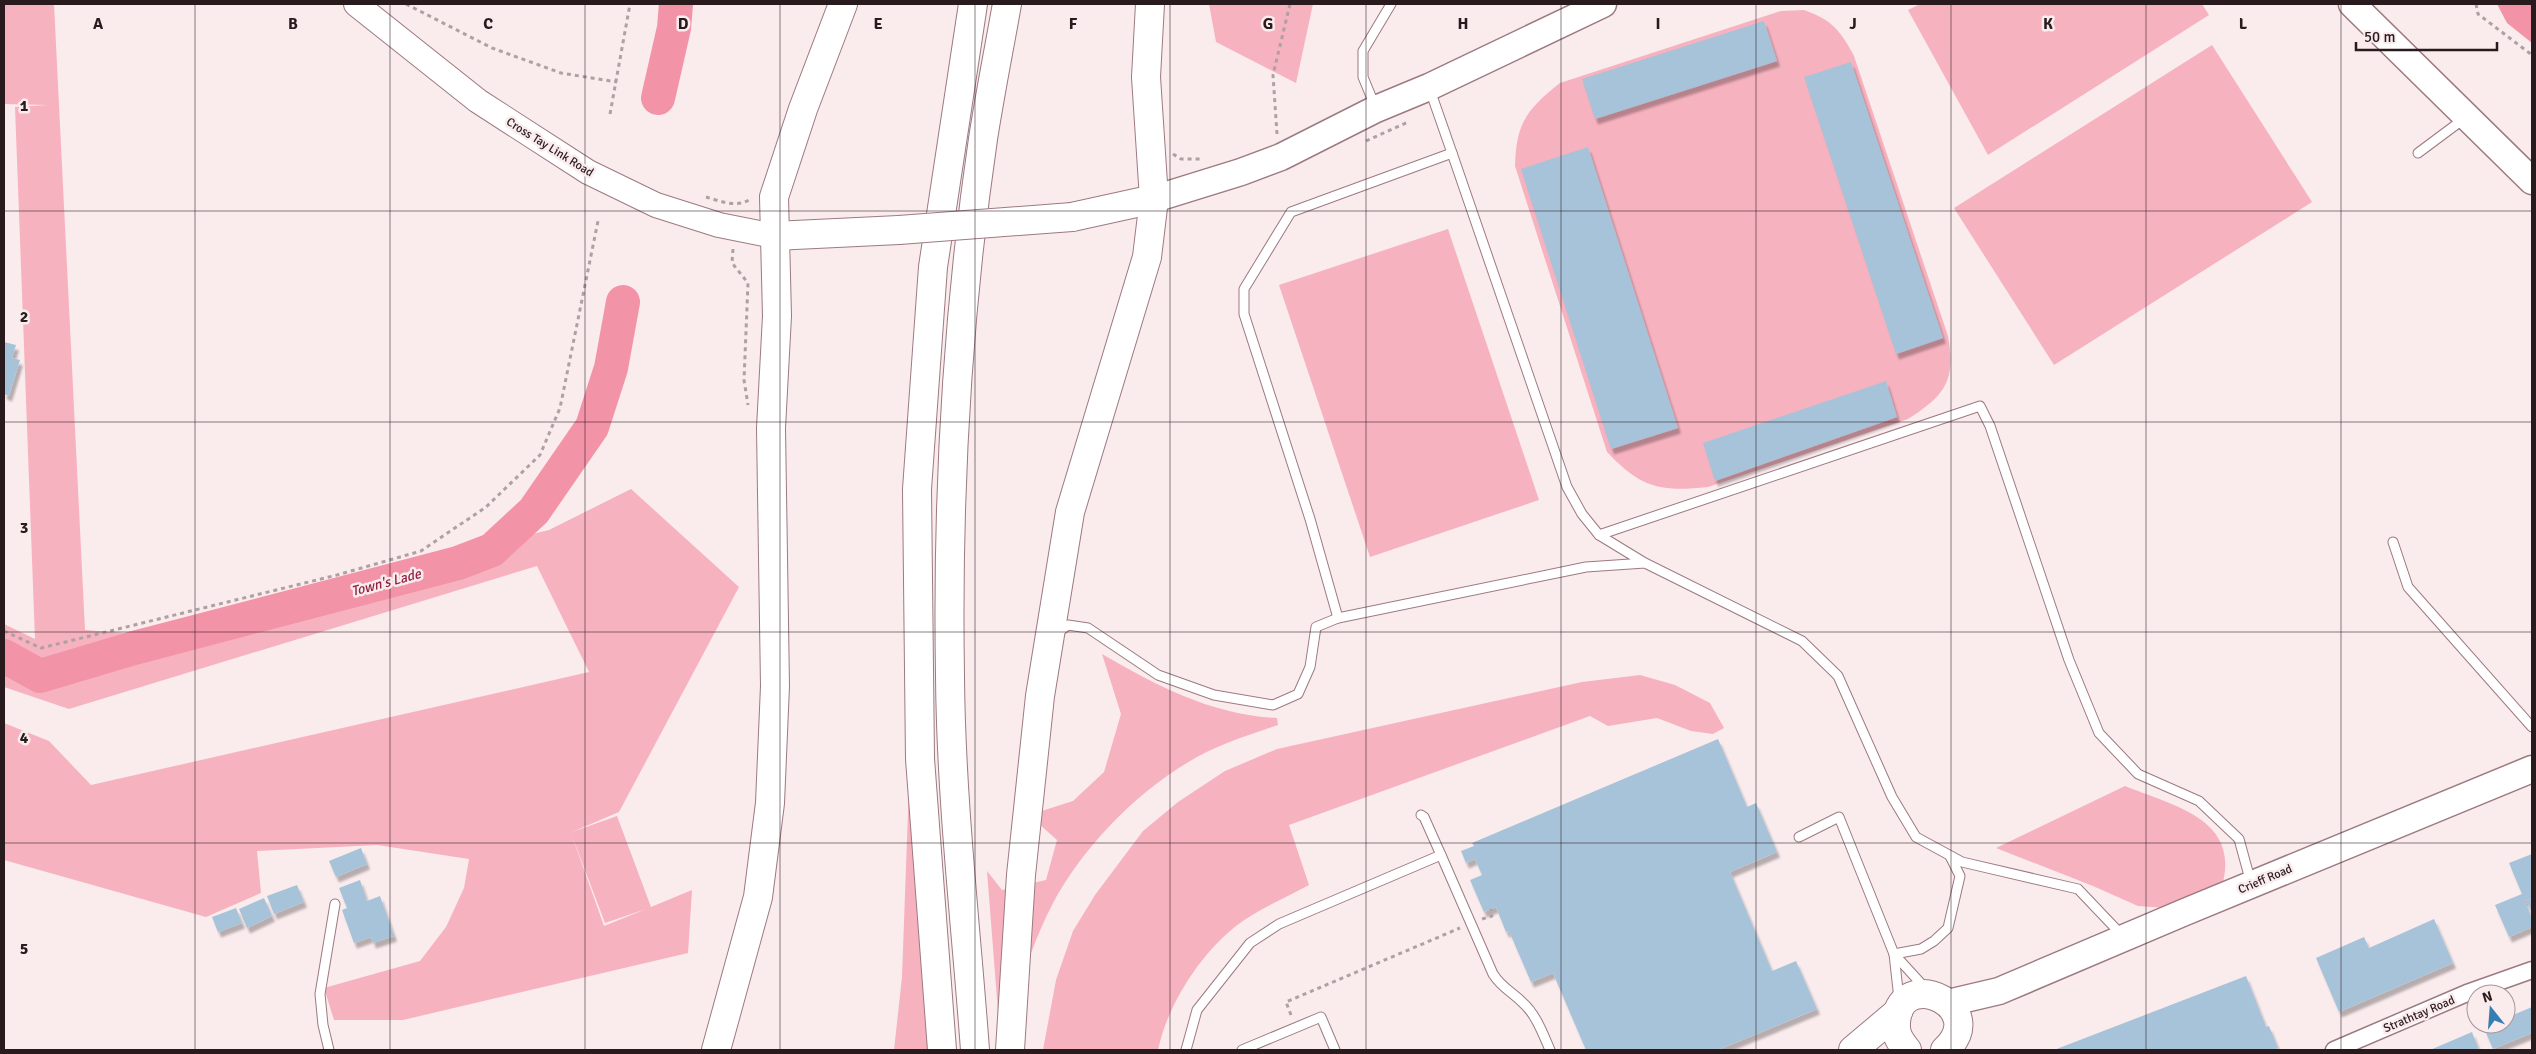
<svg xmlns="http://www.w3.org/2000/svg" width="2536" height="1054" font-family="Signika,sans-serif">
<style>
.green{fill:#f7b2bf;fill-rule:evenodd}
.water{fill:#f393a7}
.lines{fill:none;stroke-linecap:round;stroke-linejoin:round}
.river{stroke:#f393a7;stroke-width:34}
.building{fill:#a7c3d9;filter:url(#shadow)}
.service-casing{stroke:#9c7a80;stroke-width:11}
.minor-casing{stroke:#9c7a80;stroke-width:19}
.secondary-casing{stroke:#9c7a80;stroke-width:26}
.primary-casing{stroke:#9c7a80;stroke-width:29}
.trunk-casing{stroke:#9c7a80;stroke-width:30}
.path{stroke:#afa0a3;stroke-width:3;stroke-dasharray:4 4;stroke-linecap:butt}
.service{stroke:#fff;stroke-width:9}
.minor{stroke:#fff;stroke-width:16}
.secondary{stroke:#fff;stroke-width:24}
.primary{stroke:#fff;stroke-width:26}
.trunk{stroke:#fff;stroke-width:28}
.trunk-bridge-casing{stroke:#9c7a80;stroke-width:30;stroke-linecap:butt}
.trunk-bridge{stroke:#fff;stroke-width:28}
.grid{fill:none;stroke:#281a1d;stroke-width:1;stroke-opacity:0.55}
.labels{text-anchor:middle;stroke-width:5;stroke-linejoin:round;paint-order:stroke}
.street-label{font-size:12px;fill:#281a1d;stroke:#faebed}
.water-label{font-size:14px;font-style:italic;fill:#8f2043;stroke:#faebed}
.grid-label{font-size:16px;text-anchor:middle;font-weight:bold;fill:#281a1d;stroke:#faebed;stroke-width:5;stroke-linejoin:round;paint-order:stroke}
</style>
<defs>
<filter id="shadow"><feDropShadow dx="3" dy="5.5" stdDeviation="1" flood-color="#0004"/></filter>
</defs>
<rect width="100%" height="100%" fill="#faebed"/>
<g class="green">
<path d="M4,4h50l31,626 39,3 425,-103 82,-41 108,98 -120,225 -47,20 45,-16 34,91 41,-17 -4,63 -285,67h-69l-10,-32 96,-27 26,-34 18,-39 5,-29 -92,-14 -120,6 4,42 -55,24 -202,-57v-137l45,18 42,44 498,-113 -52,-106 -468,143 -65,-22v-63l31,15 -20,-532 32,-2 -43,-1zM571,833l34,90 41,-14 -42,17z"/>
<path d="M1209,4h104l-17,79 -80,-41z"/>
<path d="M1920,4h282l7,11 -221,140 -80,-145z"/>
<path d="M1804,10c28,10 36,20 50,46l94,280c8,45 -3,59 -40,83l-200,68c-48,5 -67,1 -101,-35l-92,-286c1,-43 12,-57 45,-83l221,-72z"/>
<path d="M2212,45l100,157 -258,163 -100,-157z"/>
<path d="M1448,229l91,271 -169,57 -91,-272z"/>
<path d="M1102,654c55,32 110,61 175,64l1,7c-27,9 -55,18 -81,32 -59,33 -115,90 -146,150 -23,45 -36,95 -50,143l-14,-179 15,19 44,-10 11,-40 -28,-25 44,-14 31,-29 17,-58z"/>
<path d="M1640,675l35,10 35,18 14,25 -11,6 -22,-3 -34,-13 -49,8 -18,-10 -301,109 20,60c-24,13 -52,25 -73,41 -36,28 -69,80 -78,124h-115l13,-70 17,-49 22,-36 48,-64 35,-29 47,-31 52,-22 305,-67z"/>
<path d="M912,702l22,348h-40l8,-73z"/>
<path d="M2125,786c49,20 116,33 97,100l-56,22 -28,-2 -45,-20 -97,-38z"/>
</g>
<path class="water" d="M2497,4h35v39l-25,-20z"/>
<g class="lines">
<g class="river">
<path d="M658,98l16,-70 2,-24"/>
<path d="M4,656l36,20 94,-28 324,-85 34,-13 42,-39 58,-84 19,-59 12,-66"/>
</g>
</g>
<g class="building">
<path d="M1764,21l13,40 -182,58 -13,-40z"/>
<path d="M1851,62l92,276 -47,16 -92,-277z"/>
<path d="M1588,147l90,281 -67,21 -90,-280z"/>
<path d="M4,342l12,3 -4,13 8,2 -11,36 -5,-2z"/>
<path d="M1886,381l11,36 -182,64 -12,-38z"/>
<path d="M1718,739l29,68 9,-4 21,49 -47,20 42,99 24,-10 21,48 -99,41h-132l-33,-77 -22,9 -22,-51 -3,1 -10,-25 -12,5 -14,-32 12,-5 -7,-16 -9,4 -5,-12 13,-5 -2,-3z"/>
<path d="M361,848l6,16 -31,13 -7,-16z"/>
<path d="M2532,854v44l-7,3 7,18v8l-23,10 -14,-32 27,-11 -13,-31z"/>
<path d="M360,880l7,21 13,-5 14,40 -21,7 -2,-6 -17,6 -12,-33 5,-2 -8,-20z"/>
<path d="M297,885l7,17 -30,12 -7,-18z"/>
<path d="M264,898l8,18 -25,12 -8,-19z"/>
<path d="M2532,899v15l-5,-13z"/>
<path d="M236,908l6,15 -24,9 -6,-15z"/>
<path d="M2434,919l19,44 -114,49 -23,-54 48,-21 5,11z"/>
<path d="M2246,976l20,51 3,-1 9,22 -7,2h-217z"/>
<path d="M2532,1007v26l-39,16 -9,-21 9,-4h13v-6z"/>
<path d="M2472,1032l7,18h-49z"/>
</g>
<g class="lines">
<g class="service-casing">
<g id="service">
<path d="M1430,90l22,63"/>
<path d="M1375,106l-12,-29v-26l28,-47"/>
<path d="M2418,153l47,-35"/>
<path d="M1599,535l381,-129 10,20 79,234 30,73 39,41 61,27 40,38 12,44"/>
<path d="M2393,542l15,45 124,140"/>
<path d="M1645,563l-59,4 -248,51 -28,-99 -66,-205v-25l47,-77 161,-59 115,334 15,27 17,21 46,28 157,78 31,30 5,5 54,121 24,40 46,25 116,27 39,41 3,7"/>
<path d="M1056,634l12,-9 20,3 70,47 56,20 59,10 25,-11 12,-27 6,-40 22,-9"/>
<path d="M1421,815l3,2 17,38"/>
<path d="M1799,837l40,-20 55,137 5,45"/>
<path d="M1894,954l27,-5 13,-8 14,-13 12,-52 -10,-20"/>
<path d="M1894,954l32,35"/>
<path d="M329,1050l-6,-25 -3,-31 15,-90"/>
<path d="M1186,1050l11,-40 53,-67 29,-19 162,-69 52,119c9,14 18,17 29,28 14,12 21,32 28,48"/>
<path d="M1242,1050l79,-33 14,33"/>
</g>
</g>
<g class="minor-casing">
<path id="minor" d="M2334,1050l133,-57 65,-23"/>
</g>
<g class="secondary-casing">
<path id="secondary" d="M356,4l122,97 110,71 68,33 63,20 55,11"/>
</g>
<g class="primary-casing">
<g id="primary">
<path d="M2352,4l180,177"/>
<path d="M1154,199l87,-27 40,-15 95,-48 53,-22 174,-83"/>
<path d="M1948,1003l51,-12 186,-79 347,-143"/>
</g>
</g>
<g class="trunk-casing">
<g id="trunk">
<path d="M1072,217l82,-18"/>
<path d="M774,236l125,-6"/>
<path d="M716,1050l42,-153 12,-94 5,-117 -4,-258 6,-112 -3,-119 29,-88 40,-105"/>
<path d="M942,1050l-22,-291 -3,-270 16,-222 40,-263"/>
<path d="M975,1050c-9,-124 -24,-249 -25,-374 -3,-179 7,-360 33,-537 7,-45 16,-90 24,-135"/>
<path d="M1010,1050l11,-175 19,-179 30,-184 77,-255 7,-58 -8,-122 4,-73"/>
<path d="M1853,1050l45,-38"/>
<path d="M1907,1050c-10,-12 -13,-19 -10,-35 11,-47 93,-6 48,35"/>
</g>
</g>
<g class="path">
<path d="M406,4l86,44 69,25 56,9"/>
<path d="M2476,4l2,10 54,41"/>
<path d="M610,114l20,-110"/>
<path d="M1277,134l-4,-59 17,-71"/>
<path d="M1366,141l42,-19"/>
<path d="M1173,154l8,5h22"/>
<path d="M706,197c14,4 32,12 46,1"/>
<path d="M733,249l-1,14 16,20 -4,97 4,25"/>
<path d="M4,631l37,17 296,-73 84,-24 65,-44 54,-52 20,-47 38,-187"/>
<path d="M1482,919l10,-3 -1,-7"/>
<path d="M1291,1015l-5,-13 174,-74"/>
</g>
<use href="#service" class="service"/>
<use href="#minor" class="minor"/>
<use href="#secondary" class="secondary"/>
<use href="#primary" class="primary"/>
<use href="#trunk" class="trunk"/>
<g class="trunk-bridge-casing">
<path id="trunk-bridge" d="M899,230l173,-13"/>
</g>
<use href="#trunk-bridge" class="trunk-bridge"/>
</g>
<path class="grid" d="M195,4v1046M390,4v1046M585,4v1046M780,4v1046M975,4v1046M1170,4v1046M1366,4v1046M1561,4v1046M1756,4v1046M1951,4v1046M2146,4v1046M2341,4v1046M4,211h2528M4,422h2528M4,632h2528M4,843h2528"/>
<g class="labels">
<g class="street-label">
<text transform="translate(550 147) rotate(32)" y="4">Cross Tay Link Road</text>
<text transform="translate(2265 879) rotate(-23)" y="4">Crieff Road</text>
<text transform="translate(2419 1014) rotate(-23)" y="4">Strathtay Road</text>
</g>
<g class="water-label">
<text transform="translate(386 582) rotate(-15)" y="5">Town's Lade</text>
</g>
</g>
<g class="grid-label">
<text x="98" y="29">A</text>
<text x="293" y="29">B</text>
<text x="488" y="29">C</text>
<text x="683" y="29">D</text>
<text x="878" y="29">E</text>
<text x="1073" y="29">F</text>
<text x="1268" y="29">G</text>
<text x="1463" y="29">H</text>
<text x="1658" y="29">I</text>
<text x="1853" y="29">J</text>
<text x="2048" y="29">K</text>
<text x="2243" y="29">L</text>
<text x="24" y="111">1</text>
<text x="24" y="322">2</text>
<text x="24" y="533">3</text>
<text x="24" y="743">4</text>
<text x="24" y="954">5</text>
</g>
<rect width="2536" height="1054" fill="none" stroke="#281a1d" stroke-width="10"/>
<g transform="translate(2491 1009) rotate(343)"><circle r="24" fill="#faebed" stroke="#a6979a"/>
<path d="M0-4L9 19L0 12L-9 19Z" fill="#337fb2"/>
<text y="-8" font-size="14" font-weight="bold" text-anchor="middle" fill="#281a1d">N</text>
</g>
<path d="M2356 42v8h141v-8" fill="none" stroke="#281a1d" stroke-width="2.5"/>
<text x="2364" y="42" font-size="15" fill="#281a1d" stroke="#faebed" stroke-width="4" paint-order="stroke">50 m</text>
</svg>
